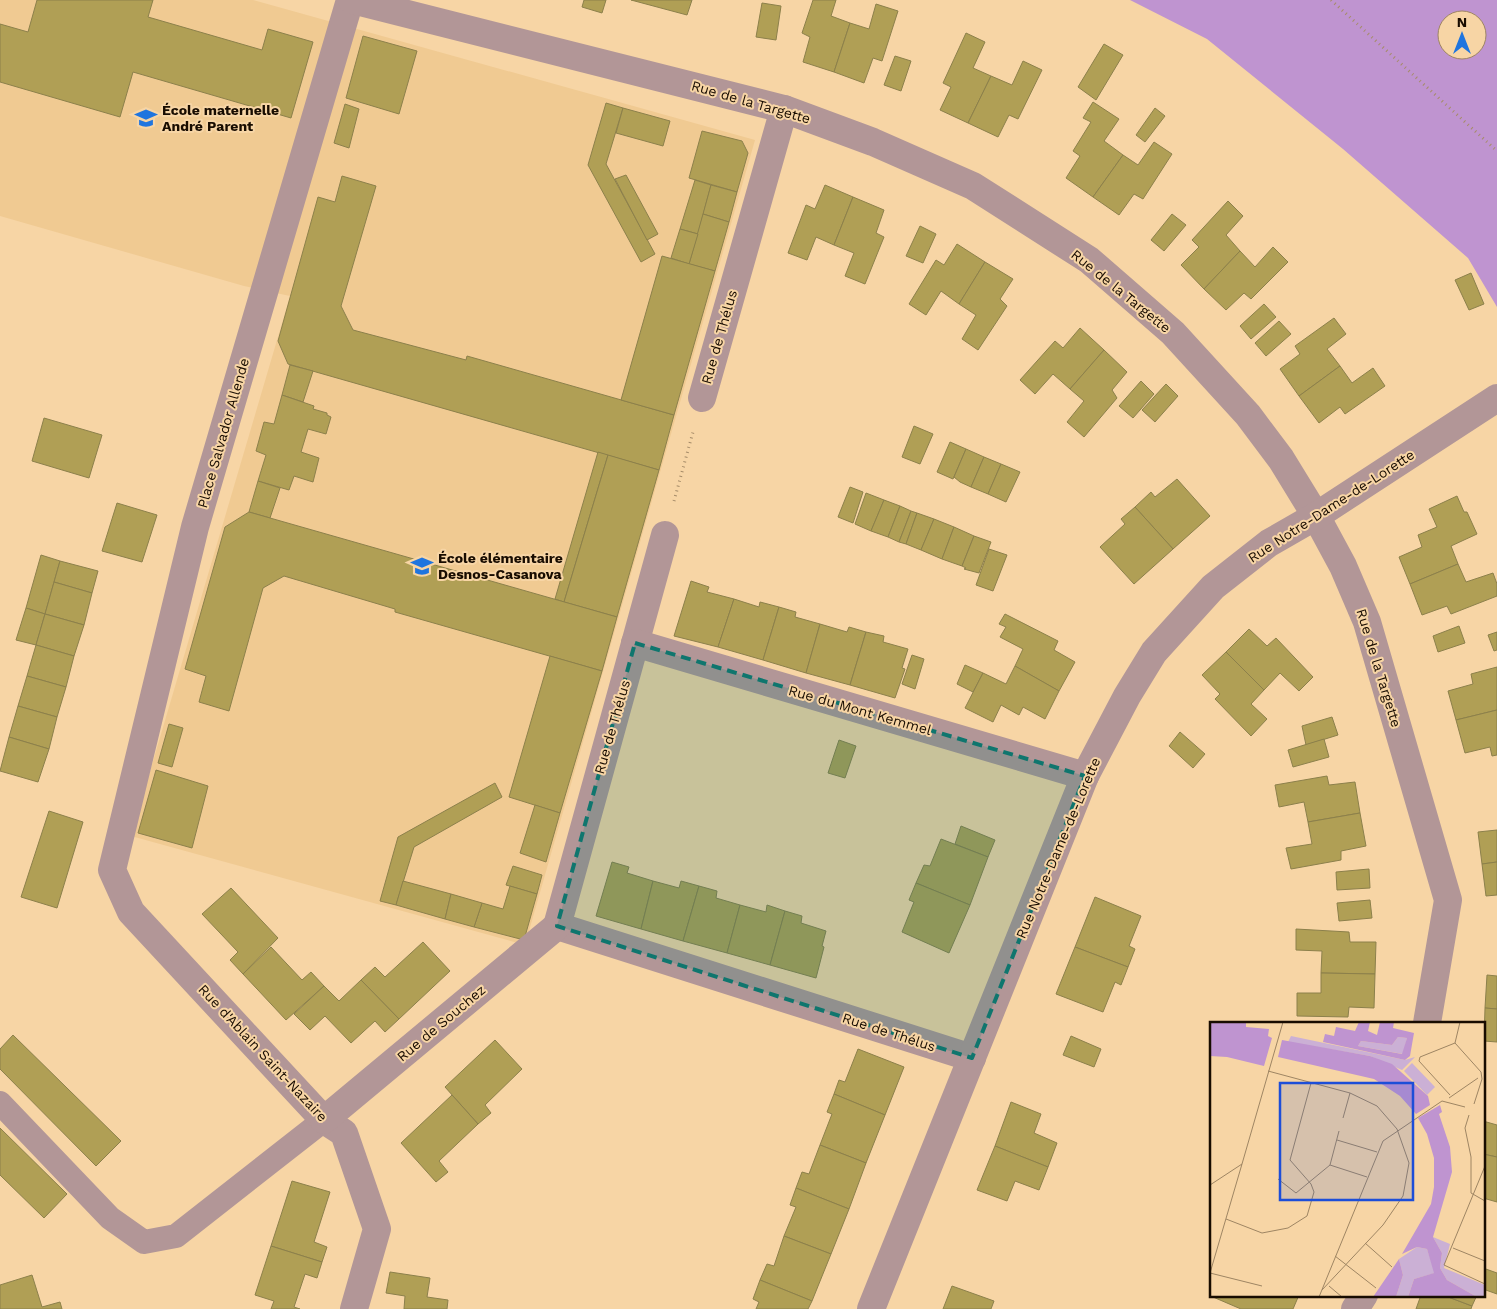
<svg xmlns="http://www.w3.org/2000/svg" width="1497" height="1309" font-family="'Work Sans',sans-serif">
<style>
.built{fill:#f0ca92}
.forest{fill:#bf94d0;fill-rule:evenodd}
.building{fill:#b09f55;stroke:#8c804b}
.lines{fill:none;stroke-linecap:round;stroke-linejoin:round}
.path{stroke:#a68c69;stroke-width:3;stroke-dasharray:1 4;stroke-linecap:butt}
.service{stroke:#b29697;stroke-width:24}
.minor{stroke:#b29697;stroke-width:28}
.marked{fill:#0f766e;fill-opacity:0.2;stroke:#0f766e;stroke-width:4;stroke-dasharray:10 6;stroke-linejoin:round}
.labels{text-anchor:middle;stroke-width:4;stroke-linejoin:round;paint-order:stroke}
.street-label{font-size:14px;fill:#180c00;stroke:#f7d5a5}
.poi-label{font-size:14px;font-weight:bold;fill:#180c00;stroke:#f7d5a5;text-anchor:start}
.inset-road{fill:none;stroke:#9e8563;stroke-width:1}
.view{fill:#1d4ed8;fill-opacity:0.15;stroke:#1d4ed8;stroke-width:2.5}
.inset-edge{fill:none;stroke:#180c00;stroke-width:2.5}
</style>
<rect width="100%" height="100%" fill="#f7d5a5"/>
<path class="built" d="M0,0h253l502,140 -230,805 -394,-109 159,-540 -46,-10 -244,-70z"/>
<path class="forest" d="M1130,0h367v307l-29,-49 -125,-109 -136,-110zM1447,20h30v30h-30z"/>
<g class="building">
<path d="M37,0h116l-5,17 114,33 6,-21 45,13 -22,76 -158,-46 -13,45 -120,-35v-58l28,8z"/>
<path d="M584,0h22l-4,13 -20,-6z"/>
<path d="M631,0h61l-5,15z"/>
<path d="M813,0h23l-5,16 19,7 -16,49 -31,-10 7,-25 -8,-4z"/>
<path d="M762,3l19,3 -5,34 -20,-3z"/>
<path d="M876,4l22,7 -16,50 -9,-3 -9,25 -30,-11 16,-49 19,6z"/>
<path d="M966,33l19,9 -12,26 18,8 -23,47 -28,-13 11,-23 -8,-4z"/>
<path d="M363,36l54,15 -18,63 -53,-16z"/>
<path d="M1104,44l19,11 -27,45 -18,-13z"/>
<path d="M895,56l16,5 -10,30 -17,-6z"/>
<path d="M1023,61l19,9 -24,49 -9,-4 -11,22 -30,-14 23,-47 21,9z"/>
<path d="M1093,102l26,17 -15,22 19,14 -30,42 -27,-19 14,-22 -7,-5 18,-29 -8,-4z"/>
<path d="M606,103l17,5 -17,56 49,90 -14,8 -53,-97z"/>
<path d="M345,104l14,5 -10,39 -15,-5z"/>
<path d="M623,108l47,13 -7,25 -47,-13z"/>
<path d="M1155,108l10,8 -20,26 -9,-7z"/>
<path d="M702,131l40,10 6,12 -11,39 -48,-14z"/>
<path d="M1154,142l18,12 -29,45 -9,-5 -15,21 -26,-18 30,-42 15,10z"/>
<path d="M626,175l32,59 -11,6 -32,-61z"/>
<path d="M342,176l34,10 -35,120 12,24 113,30 1,-4 207,59 -15,55 -371,-106 -10,-23 40,-144 17,5z"/>
<path d="M695,180l16,5 -13,49 -18,-5z"/>
<path d="M711,185l26,7 -8,30 -26,-8z"/>
<path d="M825,185l28,12 -19,48 -18,-8 -9,23 -19,-7 18,-48 9,4z"/>
<path d="M853,197l31,13 -8,23 8,4 -19,47 -20,-8 9,-23 -20,-8z"/>
<path d="M1228,201l15,15 -17,19 14,16 -36,38 -23,-24 18,-18 -7,-7z"/>
<path d="M703,214l26,8 -14,49 -26,-7z"/>
<path d="M1172,214l14,11 -22,26 -13,-11z"/>
<path d="M920,226l16,8 -13,29 -17,-7z"/>
<path d="M680,229l18,5 -9,30 -18,-6z"/>
<path d="M957,244l28,18 -26,42 -18,-13 -15,24 -17,-11 27,-44 8,5z"/>
<path d="M1273,247l15,15 -37,37 -7,-6 -18,17 -22,-21 36,-38 15,16z"/>
<path d="M662,256l53,15 -41,144 -53,-15z"/>
<path d="M985,262l28,17 -13,20 7,7 -29,44 -16,-11 14,-24 -17,-11z"/>
<path d="M1471,273l13,31 -15,6 -14,-30z"/>
<path d="M1264,304l12,13 -25,22 -11,-13z"/>
<path d="M1334,318l12,16 -19,15 13,17 -41,30 -19,-27 20,-15 -5,-8z"/>
<path d="M1279,321l12,13 -25,22 -11,-13z"/>
<path d="M1080,328l24,22 -34,39 -17,-15 -18,20 -15,-14 35,-39 8,7z"/>
<path d="M1104,350l23,22 -15,18 5,8 -33,39 -17,-15 17,-21 -14,-12z"/>
<path d="M290,365l23,6 -10,31 -21,-7z"/>
<path d="M1340,366l12,17 21,-15 12,18 -40,28 -5,-7 -21,16 -20,-27z"/>
<path d="M1141,381l13,13 -21,24 -14,-12z"/>
<path d="M1166,384l12,12 -23,26 -13,-12z"/>
<path d="M282,395l32,11 -1,3 14,4v2l4,2 -5,17 -18,-5 -7,23 18,6 -6,24 -19,-6 -5,14 -31,-9 8,-26 -10,-4 8,-29 10,2z"/>
<path d="M44,418l58,17 -13,43 -57,-17z"/>
<path d="M914,426l19,8 -13,30 -18,-7z"/>
<path d="M950,442l16,7 -13,30 -16,-7z"/>
<path d="M966,449l18,8 -13,30 -11,-5 -6,-5z"/>
<path d="M598,452l10,3 -44,147 -9,-3z"/>
<path d="M608,455l51,15 -42,147 -53,-15z"/>
<path d="M984,457l17,7 -13,30 -17,-7z"/>
<path d="M1001,464l19,8 -14,30 -18,-8z"/>
<path d="M1177,479l33,37 -37,33 -38,-42 16,-15 4,5z"/>
<path d="M258,481l22,7 -10,30 -21,-6z"/>
<path d="M850,487l13,5 -10,31 -15,-6z"/>
<path d="M866,493l18,7 -13,31 -16,-7z"/>
<path d="M1457,496l7,16h3l10,22 -26,12 7,18 -48,20 -11,-27 23,-10 -4,-12 19,-8 -8,-18z"/>
<path d="M884,500l16,6 -12,31 -17,-6z"/>
<path d="M117,503l40,12 -15,47 -40,-11z"/>
<path d="M900,506l11,5 -12,31 -11,-5z"/>
<path d="M1135,507l38,42 -39,35 -34,-37 25,-23 -4,-5z"/>
<path d="M911,511l6,2 -11,31 -7,-2z"/>
<path d="M249,512l368,105 -15,54 -207,-59v-3l-111,-33 -21,12 -34,123 -30,-9 7,-26 -21,-7 40,-142z"/>
<path d="M917,513l17,6 -13,31 -15,-6z"/>
<path d="M934,519l20,8 -12,32 -21,-9z"/>
<path d="M954,527l20,9 -12,30 -20,-7z"/>
<path d="M974,536l17,6 -12,31 -15,-4 2,-1 -4,-2z"/>
<path d="M989,549l18,6 -14,36 -17,-6z"/>
<path d="M41,555l19,6 -15,53 -19,-6z"/>
<path d="M60,561l38,10 -6,22 -38,-11z"/>
<path d="M1458,564l8,18 27,-9 4,11v12l-46,18 -4,-8 -25,9 -12,-31z"/>
<path d="M691,581l18,6 -2,5 27,7 -16,48 -44,-11z"/>
<path d="M54,582l38,11 -8,32 -39,-11z"/>
<path d="M734,599l25,8 1,-5 19,5 -16,53 -45,-13z"/>
<path d="M779,607l17,5 -1,5 25,7 -14,49 -43,-13z"/>
<path d="M26,608l19,6 -9,31 -20,-5z"/>
<path d="M45,614l39,11 -10,31 -38,-11z"/>
<path d="M1005,614l53,27 -4,9 21,12 -16,29 -44,-25 8,-17 -23,-12 6,-10 -7,-3z"/>
<path d="M820,624l27,8 2,-5 17,5 -16,53 -44,-12z"/>
<path d="M1459,626l6,17 -27,9 -5,-16z"/>
<path d="M1249,629l18,17 9,-8 37,39 -14,14 -19,-18 -16,17 -38,-38z"/>
<path d="M866,632l18,4 -1,6 25,7 -6,19 3,1 -10,29 -45,-13z"/>
<path d="M1497,632v18l-3,1 -6,-16z"/>
<path d="M36,645l38,11 -8,31 -39,-11z"/>
<path d="M1226,652l38,38 -13,14 16,15 -16,17 -36,-37 5,-5 -18,-19z"/>
<path d="M912,655l12,4 -9,30 -13,-5z"/>
<path d="M550,656l52,15 -42,142 -51,-16z"/>
<path d="M965,665l18,8 -10,19 -16,-8z"/>
<path d="M1015,666l44,25 -14,28 -22,-12 -4,8 -18,-10 -8,17 -28,-14 18,-35 23,11z"/>
<path d="M1497,667v43l-41,10 -8,-29 25,-7 -2,-10z"/>
<path d="M27,676l39,11 -9,30 -39,-11z"/>
<path d="M18,706l39,11 -8,32 -40,-12z"/>
<path d="M1497,710v45l-5,1 -2,-9 -25,6 -9,-33z"/>
<path d="M1332,717l6,18 -32,10 -4,-19z"/>
<path d="M169,724l14,4 -11,39 -14,-4z"/>
<path d="M1180,732l25,22 -12,14 -24,-22z"/>
<path d="M9,737l40,12 -11,33 -38,-11z"/>
<path d="M1324,739l5,18 -36,10 -5,-17z"/>
<path d="M839,740l17,6 -11,32 -17,-5z"/>
<path d="M156,770l52,16 -16,62 -54,-15z"/>
<path d="M1327,776l2,9 26,-3 5,31 -52,9 -4,-20 -25,5 -4,-22z"/>
<path d="M495,783l7,14 -88,50 -18,58 -16,-4 18,-64z"/>
<path d="M535,805l25,8 -14,49 -26,-9z"/>
<path d="M49,811l34,11 -26,86 -36,-11z"/>
<path d="M1360,813l6,33 -25,5v9l-50,9 -5,-21 26,-4 -4,-22z"/>
<path d="M961,826l34,14 -7,17 -33,-13z"/>
<path d="M1497,830v32l-15,2 -4,-32z"/>
<path d="M941,839l47,18 -18,48 -54,-22 8,-18 6,1z"/>
<path d="M612,862l17,5 -2,6 26,8 -12,48 -45,-13z"/>
<path d="M1497,862v33l-11,1 -4,-32z"/>
<path d="M513,866l29,9 -5,19 -31,-9z"/>
<path d="M1369,869l1,19 -33,2 -1,-18z"/>
<path d="M403,881l48,13 -6,25 -49,-14z"/>
<path d="M653,881l26,7 2,-7 18,5 -16,55 -42,-12z"/>
<path d="M916,883l54,22 -21,48 -47,-21 12,-30 -5,-2z"/>
<path d="M510,886l27,8 -13,46 -50,-13 8,-24 21,6z"/>
<path d="M699,886l18,5 -1,7 24,7 -13,48 -44,-12z"/>
<path d="M231,888l47,50 -35,36 -13,-14 8,-8 -36,-38z"/>
<path d="M451,894l31,9 -8,24 -29,-8z"/>
<path d="M1095,897l46,19 -12,30 6,3 -7,18 -53,-20z"/>
<path d="M1370,900l2,18 -33,3 -2,-18z"/>
<path d="M740,905l26,7 1,-7 18,6 -15,54 -43,-12z"/>
<path d="M785,911l17,5 -1,7 25,8 -4,15 2,1 -8,31 -46,-13z"/>
<path d="M1296,929l53,3 1,10h26l-1,32 -54,-1 1,-22 -26,-1z"/>
<path d="M423,942l27,29 -51,48 -38,-39 14,-13 10,10z"/>
<path d="M271,947l31,33 9,-8 13,14 -38,34 -43,-46z"/>
<path d="M1075,947l53,20 -7,18 -6,-3 -12,30 -47,-18z"/>
<path d="M1321,973l54,1 -1,34 -25,-1 -1,10 -51,-1v-23h24z"/>
<path d="M1487,975l10,1v33l-12,-1z"/>
<path d="M361,980l38,39 -14,13 -10,-11 -24,22 -26,-27 -15,14 -16,-16 30,-28 15,15z"/>
<path d="M1485,1008l12,1v33l-13,-1z"/>
<path d="M13,1035l108,106 -25,25 -96,-97v-20z"/>
<path d="M1071,1036l30,13 -7,18 -31,-12z"/>
<path d="M495,1040l27,29 -37,36 6,8 -13,11 -33,-37z"/>
<path d="M858,1049l46,18 -19,48 -51,-21 5,-14 6,2z"/>
<path d="M834,1094l51,21 -19,48 -46,-18 12,-31 -5,-2z"/>
<path d="M452,1095l26,29 -39,37 9,11 -12,10 -35,-39z"/>
<path d="M1011,1102l30,12 -7,19 23,10 -9,24 -53,-21z"/>
<path d="M1483,1121l14,4v32l-14,-3z"/>
<path d="M0,1128l67,66 -23,24 -44,-43z"/>
<path d="M820,1145l46,18 -17,46 -53,-21 6,-16 7,2z"/>
<path d="M995,1146l53,21 -9,23 -24,-9 -8,20 -30,-11z"/>
<path d="M1483,1154l14,3v45l-14,-4z"/>
<path d="M292,1181l38,11 -16,50 13,5 -5,15 -51,-16z"/>
<path d="M796,1188l53,21 -18,45 -47,-18 12,-29 -6,-2z"/>
<path d="M784,1236l47,18 -19,47 -52,-21 7,-16 7,2z"/>
<path d="M271,1246l51,16 -5,16 -12,-4 -11,33 6,2h-29l3,-8 -19,-6z"/>
<path d="M1483,1268l14,5v21l-14,-5z"/>
<path d="M390,1272l40,6 -3,19 21,3 -1,9h-43l1,-13 -19,-3z"/>
<path d="M32,1275l10,32 18,-5 2,7h-62v-24z"/>
<path d="M760,1280l52,21 -4,8h-52l3,-7 -6,-3z"/>
<path d="M952,1286l42,15 -3,8h-48z"/>
<path d="M1213,1295h86l-6,14h-52l-28,-12z"/>
<path d="M1421,1295h22l29,11 -1,3h-55z"/>
<path d="M1443,1295h34l-5,11z"/>
</g>
<g class="lines">
<g class="path">
<path d="M1331,0l166,151"/>
<path d="M674,501l19,-69"/>
</g>
<path class="service" d="M0,1103l110,115 34,24 32,-6 148,-116"/>
<g class="minor">
<path d="M350,0l-155,527 -83,343 19,42 193,208 20,13 33,96 -23,80"/>
<path d="M352,0l432,109 89,33 100,44 116,74 84,73 75,82 33,44 35,57 27,50 24,56 81,278 -21,123"/>
<path d="M702,398l82,-289"/>
<path d="M665,535l-108,391 415,132"/>
<path d="M635,643l450,133"/>
<path d="M324,1120l233,-194"/>
<path d="M871,1309l214,-533 42,-80 27,-44 59,-65 56,-44 47,-27 181,-118"/>
<path d="M1355,1309l9,-14"/>
</g>
</g>
<path class="marked" d="M635,643l450,133 -113,282 -415,-132z"/>
<defs>
<g id="school-bare" transform="scale(1.725)"><path d="M0-5L7-2L0 1L-7-2ZM-4 1L0 2.5L4 1V4Q0 6-4 4Z" fill="#1f75df" stroke="#f7d5a5" stroke-width="2.5" paint-order="stroke"/></g>
</defs>
<g fill-rule="evenodd">
<use href="#school-bare" x="146" y="118"/>
<use href="#school-bare" x="422" y="566"/>
</g>
<g class="labels">
<g class="street-label">
<text transform="translate(751 102) rotate(16)" y="5">Rue de la Targette</text>
<text transform="translate(1121 291) rotate(39)" y="5">Rue de la Targette</text>
<text transform="translate(719 337) rotate(-74)" y="5">Rue de Thélus</text>
<text transform="translate(223 433) rotate(-74)" y="5">Place Salvador Allende</text>
<text transform="translate(1331 506) rotate(-33)" y="5">Rue Notre-Dame-de-Lorette</text>
<text transform="translate(1379 668) rotate(73)" y="5">Rue de la Targette</text>
<text transform="translate(860 710) rotate(16)" y="5">Rue du Mont Kemmel</text>
<text transform="translate(612 727) rotate(-74)" y="5">Rue de Thélus</text>
<text transform="translate(1058 848) rotate(-67)" y="5">Rue Notre-Dame-de-Lorette</text>
<text transform="translate(441 1023) rotate(-40)" y="5">Rue de Souchez</text>
<text transform="translate(889 1032) rotate(18)" y="5">Rue de Thélus</text>
<text transform="translate(263 1053) rotate(47)" y="5">Rue d'Ablain Saint-Nazaire</text>
</g>
<g class="poi-label">
<text x="162" y="115">École maternelle<tspan x="162" dy="16">André Parent</tspan></text>
<text x="438" y="563">École élémentaire<tspan x="438" dy="16">Desnos-Casanova</tspan></text>
</g>
</g>
<g transform="translate(1210 1022)">
<rect width="275" height="275" fill="#f7d5a5"/>
<path d="M81,14l114,24 10,-3 -13,13 -32,-14 -82,-14zM188,15l9,1 -4,16 -45,-8 3,-5 31,4zM202,41l23,24 -8,8 -23,-24zM223,215l17,7 -6,24 41,17v12h-8l-30,-17 -7,-12 2,-15zM207,225l10,2 8,24 -21,6 -6,18h-12l7,-22 -4,-16z" fill="#cbb0d5"/>
<path d="M0,0h36v5l23,2 -1,7 4,2 -8,28 -37,-9 -17,-1zM149,0h11l-2,9 9,4 3,-13h14l-1,6 21,5 -4,23 -5,4 -82,-18 2,-8 9,2 2,-9 19,4zM188,15l9,1 -5,16 -44,-8 3,-5 31,4zM72,18l88,16 22,8 36,32 2,9 -14,9 -16,-18 -26,-17 -96,-22zM230,83l2,7 -3,2 11,33 2,25 -19,65 9,16 -2,15 7,12 30,17h-69l6,-18 20,-6 -7,-24 -10,-2 -15,7 29,-50 3,-17v-29l-7,-24 -9,-16zM189,237l4,16 -7,22h-23z" fill="#bf94d0" fill-rule="evenodd"/>
<path class="inset-road" d="M245,21l26,29 1,7 -8,25M245,21l5,-21M58,49l82,22 27,13 20,23 12,34 -6,33 -20,29 -61,65M240,73l-31,-34 1,-4 35,-14M239,76l29,-20M259,93l-4,13 6,29v36l14,8M133,96l7,-25M129,109l-9,34 37,12M127,118l40,12M32,142l-32,109 52,13M275,144l-41,99 41,19M68,157l18,14 34,-28M0,163l32,-21 41,-142M16,197l36,14 26,-5 19,-12 7,-24 -3,-8 -21,-24 21,-77M155,221l27,24M243,226l32,13M125,234l41,32M119,264l13,11M109,275l64,-156 59,-40 23,6"/>
<path class="view" d="M70,61h133v117h-133z"/>
<rect width="275" height="275" class="inset-edge"/>
</g>
<g transform="translate(1462 35)"><circle r="24" fill="#f7d5a5" stroke="#9e8563"/>
<path d="M0-4L9 19L0 12L-9 19Z" fill="#1f75df"/>
<text y="-8" font-size="14" font-weight="bold" text-anchor="middle" fill="#180c00">N</text>
</g>
</svg>
